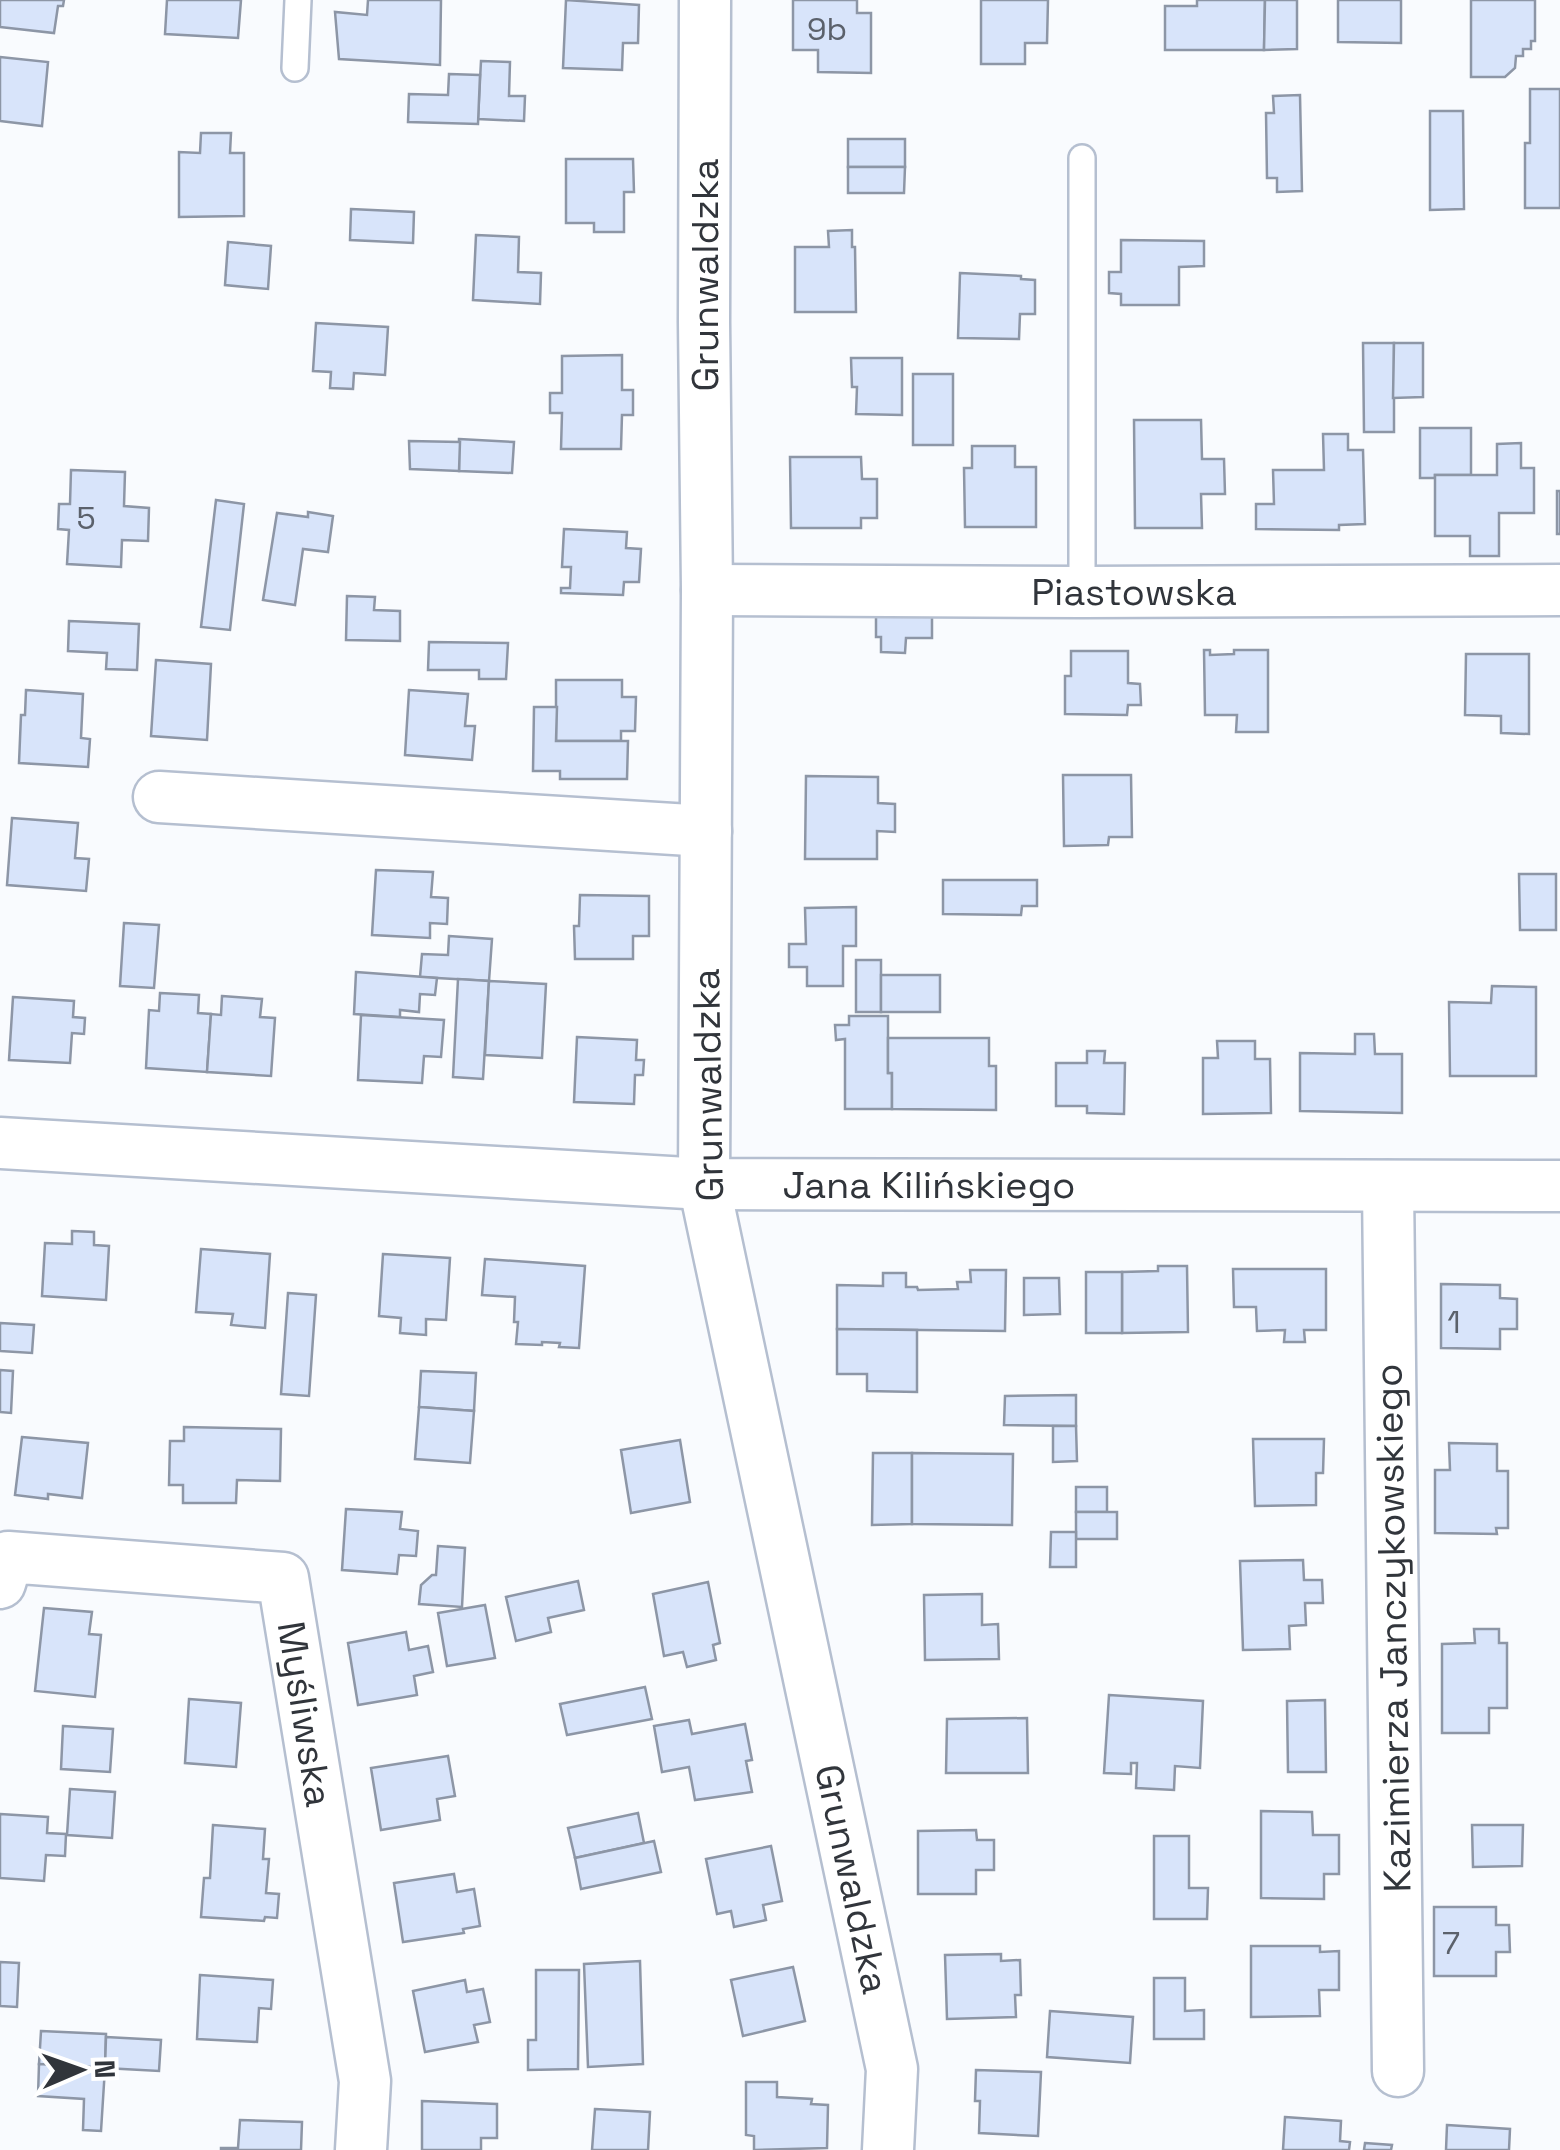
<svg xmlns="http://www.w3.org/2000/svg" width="1560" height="2150" font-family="'Space Grotesk',sans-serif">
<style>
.building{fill:#d8e4fa;stroke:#8d96a6;stroke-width:2.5}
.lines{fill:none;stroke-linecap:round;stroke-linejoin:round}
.service-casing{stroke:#b5bfd0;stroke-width:30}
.minor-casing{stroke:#b5bfd0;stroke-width:55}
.service{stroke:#fff;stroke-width:25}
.minor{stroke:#fff;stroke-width:50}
.labels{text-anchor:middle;stroke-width:8;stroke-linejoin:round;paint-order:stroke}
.number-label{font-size:32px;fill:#5b616b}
.street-label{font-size:38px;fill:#31353b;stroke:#fff}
</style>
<rect width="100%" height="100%" fill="#f9fbfe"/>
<g class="building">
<path d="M0,0h64l-1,6h-5l-4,27 -54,-6z"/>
<path d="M167,0h74l-3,38 -73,-4z"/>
<path d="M368,0h73l-1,65 -101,-6 -4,-47 32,3z"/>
<path d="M566,0l73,5 -1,38h-15l-1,27 -59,-2z"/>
<path d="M793,0h64v13h14v60l-53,-1v-22h-25z"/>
<path d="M981,0h67l-1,43h-22v21h-44z"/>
<path d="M1197,0h68l-1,50h-99v-44h32z"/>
<path d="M1265,0h32v49l-33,1z"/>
<path d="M1338,0h63v43l-63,-1z"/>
<path d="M1471,0h64v41h-4v8h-8v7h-7l-1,12 -10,9h-34z"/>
<path d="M0,57l48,5 -6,64 -42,-5z"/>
<path d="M481,61l29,1 -1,34h16l-1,25 -46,-2z"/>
<path d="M449,74l31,1 -2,49 -70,-2 1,-28 39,1z"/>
<path d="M1530,89h30v119h-35v-65h5z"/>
<path d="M1300,95l2,96 -25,1v-14h-10l-1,-65h8l-1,-17z"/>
<path d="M1430,111h33l1,98 -34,1z"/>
<path d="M201,133h30l-1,20h14v63l-65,1v-65l21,1z"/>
<rect x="848" y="139" width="57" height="28"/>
<path d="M566,159h67l1,33h-10v40h-30v-9h-28z"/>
<path d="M848,167h57l-1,26h-56z"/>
<path d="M351,209l63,3 -1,31 -63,-3z"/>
<path d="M852,230v17h3l1,65h-61v-65h34l-1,-16z"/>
<path d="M476,235l43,2 -1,35 23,1 -1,31 -67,-4z"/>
<path d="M1121,240l83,1v25l-25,1v38h-58v-11l-12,-1v-21h12z"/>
<path d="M228,242l43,4 -3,43 -43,-4z"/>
<path d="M960,273l61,3v3l14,1v34h-15l-1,25 -61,-1z"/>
<path d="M316,323l72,4 -3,48 -31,-2 -1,16 -23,-1 1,-16 -18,-1z"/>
<path d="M1363,343h31v89h-30z"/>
<path d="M1394,343h29v54l-30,1z"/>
<path d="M622,355v35h11v25h-11l-1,34h-60l1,-36h-12v-20h12v-37z"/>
<path d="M851,358h51v57l-46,-1 1,-27h-5z"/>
<rect x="913" y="374" width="40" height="71"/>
<path d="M1134,420h67l1,39h22l1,35h-24l1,34h-67z"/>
<path d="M1420,428h51v47h-36v3h-15z"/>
<path d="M1323,434h25v16h15l2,74 -26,1v5l-83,-1v-25h18l-1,-34h51z"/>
<path d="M459,439l55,3 -2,31 -53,-2z"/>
<path d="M409,441l51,1 -1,29 -49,-2z"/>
<path d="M1521,443v25h13v45h-35v43h-29v-20h-35v-61h62v-31z"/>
<path d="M972,446h43v21h21v60h-71l-1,-59h8z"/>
<path d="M790,457h71l1,22h15v39h-16v10h-70z"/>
<path d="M71,470l54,2 -1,34 25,2 -1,33 -26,-1 -1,27 -54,-3 2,-34 -11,-1 1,-25h11z"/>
<rect x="1557" y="491" width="3" height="43"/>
<path d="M216,500l28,4 -14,126 -29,-3z"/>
<path d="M308,512l25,4 -5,36 -25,-3 -8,56 -32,-5 14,-87 31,4z"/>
<path d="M564,529l63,3 -1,16 15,1 -2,33h-15l-1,13 -62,-2v-5h9l1,-21h-9z"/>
<path d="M347,596l28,1 -1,13 26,1v30l-54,-1z"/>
<path d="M876,614h56v24h-26l-1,15 -24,-1v-15h-5z"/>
<path d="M69,621l70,3 -2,46 -31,-1 1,-16 -39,-2z"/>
<path d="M429,642l79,1 -2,36h-27v-9h-51z"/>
<path d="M1204,650h6v5l24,-1v-4h34v82h-32l1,-17h-32z"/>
<path d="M1071,651h57v32l12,1 1,21h-13l-1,10 -62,-1v-38h6z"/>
<path d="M1466,654h63v80l-28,-1v-17l-36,-1z"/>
<path d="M156,660l55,4 -4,76 -56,-4z"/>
<path d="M556,680h66v17h14l-1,34h-14v10h-65z"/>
<path d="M26,690l57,4 -2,44 9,1 -2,28 -69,-4 2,-48h4z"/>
<path d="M409,690l59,4 -3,32h10l-3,34 -67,-5z"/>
<path d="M534,707h23l-1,34h72l-1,38h-67v-8h-27z"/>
<path d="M1063,775h68l1,62h-23l-1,8 -44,1z"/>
<path d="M806,776l72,1v26l17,1v28l-18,-1v28h-72z"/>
<path d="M12,818l66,5 -3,35 14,1 -3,32 -79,-6z"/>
<path d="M376,870l57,2 -2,25 17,1 -1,26 -17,-1v15l-58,-3z"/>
<path d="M1519,874h37v56h-36z"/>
<path d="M943,880h94v26h-15l-1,9 -78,-1z"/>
<path d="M580,895l69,1v40h-16v23h-58l-1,-33h5z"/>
<path d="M856,907v39h-13v40h-36v-19h-18v-23h17l-1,-36z"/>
<path d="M124,923l35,2 -5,63 -34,-2z"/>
<path d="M449,936l43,3 -3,42 -69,-4 2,-23 26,1z"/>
<rect x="856" y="960" width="25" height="52"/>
<path d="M356,972l81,6 -2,17 -15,-1 -1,18 -19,-2v7l-46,-3z"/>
<rect x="881" y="975" width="59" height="37"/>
<path d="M458,979l31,2 -6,98 -30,-2z"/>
<path d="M489,981l57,3 -4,74 -57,-3z"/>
<path d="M1492,986l44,1v89h-86l-1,-74 42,1z"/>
<path d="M160,993l39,2 -1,18 13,1 -4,58 -61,-4 3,-58 10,1z"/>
<path d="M222,996l40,3 -2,18 15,1 -4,58 -64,-4 4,-58 10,1z"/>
<path d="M13,997l61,4 -1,16 12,1 -1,16 -12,-1 -2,30 -61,-3z"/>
<path d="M361,1015l83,5 -3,37 -17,-1 -2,27 -64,-3z"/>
<path d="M849,1016h39v57h4v36h-47v-70l-9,1 -1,-15h14z"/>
<path d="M1355,1034h19l1,20h27v59l-102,-2v-58l55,1z"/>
<path d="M577,1037l60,3 -1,20h8l-1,15h-8l-1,29 -60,-2z"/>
<path d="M888,1038h101v28h7v44l-104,-1v-36h-4z"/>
<path d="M1217,1041h38v18h15l1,54 -68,1v-56h15z"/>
<path d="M1087,1051h18l-1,12h21l-1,51 -37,-1v-7h-31v-43h31z"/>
<path d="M72,1231l22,1v13l15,1 -3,54 -64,-4 3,-53 27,1z"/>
<path d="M201,1249l69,5 -5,74 -34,-3 2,-11 -37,-2z"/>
<path d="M383,1254l67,4 -4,62 -20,-1v16l-26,-2 1,-15 -22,-2z"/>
<path d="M485,1259l100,7 -6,82 -20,-1 1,-4 -18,-1v3l-26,-1 2,-22h-4l1,-25 -33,-2z"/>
<path d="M1158,1266h29l1,66 -66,1v-61l36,-1z"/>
<path d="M1233,1269h93v61h-22l1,12h-21l1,-12 -28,1 -1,-24h-22z"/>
<path d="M970,1270h36l-1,61 -168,-2v-44l46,1v-13h23v14h11l1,3 40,-1 -1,-7h14z"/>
<rect x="1086" y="1272" width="36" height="61"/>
<path d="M1024,1278h35l1,36 -36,1z"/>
<path d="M1441,1284l59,1v13l17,1v30h-17v20l-59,-1z"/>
<path d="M288,1293l28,2 -7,101 -28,-2z"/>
<path d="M0,1323l34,2 -2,28 -32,-2z"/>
<path d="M837,1329l80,1v62l-50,-1v-17h-30z"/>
<path d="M0,1370l13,1 -2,42 -11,-1z"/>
<path d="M421,1371l55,2 -2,38 -55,-4z"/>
<path d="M1076,1395v31l-72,-1 1,-29z"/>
<path d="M419,1407l55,4 -4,52 -55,-4z"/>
<path d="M1053,1426h23l1,35 -24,1z"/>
<path d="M184,1427l97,2 -1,52 -43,-1 -1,23h-53v-18h-14l1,-44h14z"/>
<path d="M22,1437l66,6 -6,55 -34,-4v5l-33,-4z"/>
<path d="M1253,1439h71l-1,34h-7v32l-61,1z"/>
<path d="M680,1440l10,62 -59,11 -10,-63z"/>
<path d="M1449,1443l48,1v27h11v57h-12l1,6 -62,-1v-63h15z"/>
<path d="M873,1453h39v71l-40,1z"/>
<path d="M912,1453l101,1 -1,71 -100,-1z"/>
<rect x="1076" y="1487" width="31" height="25"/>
<path d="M346,1509l56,3 -2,17 18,2 -2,25 -17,-1 -2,19 -55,-4z"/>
<rect x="1076" y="1512" width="41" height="27"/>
<path d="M1051,1532h25v35h-26z"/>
<path d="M438,1546l27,2 -3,59 -43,-3 2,-19 11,-10h4z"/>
<path d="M1303,1560l1,20h18l1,23h-18l1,22 -17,1 1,23 -47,1 -3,-89z"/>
<path d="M578,1581l6,29 -36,8 3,14 -35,9 -10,-44z"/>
<path d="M708,1582l12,61 -7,2 3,15 -29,7 -4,-15 -19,4 -11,-62z"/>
<path d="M982,1594v31l16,-1 1,35 -74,1 -1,-65z"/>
<path d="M485,1605l10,53 -48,8 -9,-53z"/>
<path d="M44,1608l48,4 -3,22 12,1 -6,62 -60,-6z"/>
<path d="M1474,1629h25v14h8v65h-18v25h-47v-89l33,-1z"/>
<path d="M406,1632l3,18 19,-4 5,26 -19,4 3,19 -59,10 -10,-62z"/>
<path d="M645,1687l7,32 -85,16 -7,-31z"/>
<path d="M1109,1695l94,6 -3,67 -25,-2 -1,24 -38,-2 1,-25h-6v11l-27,-1z"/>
<path d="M189,1699l52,4 -5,64 -51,-4z"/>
<path d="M1325,1700l1,72h-38l-1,-71z"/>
<path d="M1027,1718l1,55h-82l1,-54z"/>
<path d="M689,1720l3,14 53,-10 7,36 -6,1 6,31 -57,8 -6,-33 -27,5 -8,-46z"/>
<path d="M63,1726l50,3 -3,43 -49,-3z"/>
<path d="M448,1756l7,40 -18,3 3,21 -59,10 -10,-62z"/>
<path d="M70,1789l45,3 -3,46 -45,-3z"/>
<path d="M1261,1811l51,1 1,23h26v39h-15v25l-63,-1z"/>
<path d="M638,1813l6,30 -69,15 -7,-30z"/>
<path d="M0,1814l48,3 -1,16 19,1 -1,22 -19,-1 -2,26 -44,-3z"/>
<path d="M213,1825l52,4 -2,30h6l-3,34 13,1 -2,24 -12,-1 -1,4 -63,-4 3,-39h6z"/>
<path d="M1472,1825h51l-1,41 -49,1z"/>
<path d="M976,1830l1,10h17v30h-18v24h-58v-63z"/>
<path d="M1154,1836h35v52h19l-1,31h-53z"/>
<path d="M654,1841l7,31 -80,17 -6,-31z"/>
<path d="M771,1846l11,55 -19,4 3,15 -32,7 -3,-16 -14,3 -11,-55z"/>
<path d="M454,1874l3,18 17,-3 6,37 -17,3 1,4 -61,9 -9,-59z"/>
<path d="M1434,1907h62v18h13l1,27h-14v24h-62z"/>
<path d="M1251,1946h69v6l19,-1v39h-20l1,26 -69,1z"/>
<path d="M1001,1954v7l19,-1 1,35h-6l1,22 -69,2 -2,-64z"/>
<path d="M640,1961l3,103 -55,3 -4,-103z"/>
<path d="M0,1962l19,1 -2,44 -17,-1z"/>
<path d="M793,1967l12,54 -62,15 -12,-56z"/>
<path d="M536,1970h43l-1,99 -50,1v-30h8z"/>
<path d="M200,1975l73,5 -2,29 -12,-1 -2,34 -60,-3z"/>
<path d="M1154,1978h31v33l19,-1v29h-50z"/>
<path d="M465,1980l2,12 16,-3 7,33 -16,3 4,17 -53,10 -12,-61z"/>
<path d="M1050,2011l83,6 -3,46 -83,-6z"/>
<path d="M41,2031l65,3 -1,34 -66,-4z"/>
<path d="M106,2037l55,3 -2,31 -54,-3z"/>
<path d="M39,2064l66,4 -4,63 -18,-1 1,-31 -46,-3z"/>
<path d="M976,2070l65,2 -3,64 -59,-3 1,-32h-5z"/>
<path d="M746,2082h31v15l35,2 -1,5 17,1 -1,43 -73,2v-14l-8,-1z"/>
<path d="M422,2101l75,3v34h-16v12h-59z"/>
<path d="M595,2109l55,3 -2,38h-56z"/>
<path d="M1285,2117l56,4 -1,20 10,1 -1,8h-66z"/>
<path d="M240,2120l62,2 -1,28h-80v-2h17z"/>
<path d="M1447,2125l63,4 -1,21h-63z"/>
<path d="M1365,2143l27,2 -1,5h-27z"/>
</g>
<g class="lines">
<g class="service-casing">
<g id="service">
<path d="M295,68l3,-68"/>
<path d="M1082,592v-434"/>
</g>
</g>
<g class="minor-casing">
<g id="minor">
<path d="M705,0l-1,322 3,268 -3,594 188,885 -4,81"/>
<path d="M707,590l375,2 478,-2"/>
<path d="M159,797l547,34"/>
<path d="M0,1143l704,41 856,2"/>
<path d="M1388,1186l10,885"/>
<path d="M0,1583l8,-26 275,21 82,503 -4,69"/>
</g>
</g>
<use href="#service" class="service"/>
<use href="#minor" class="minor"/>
</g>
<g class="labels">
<g class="number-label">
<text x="827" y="40">9b</text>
<text x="86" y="529">5</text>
<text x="1454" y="1333">1</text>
<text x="1451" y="1954">7</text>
</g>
<g class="street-label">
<text transform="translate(705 275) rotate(-90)" y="13">Grunwaldzka</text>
<text x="1134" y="605">Piastowska</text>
<text transform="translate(708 1085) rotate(-91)" y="13">Grunwaldzka</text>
<text x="929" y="1198">Jana Kilińskiego</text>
<text transform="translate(1393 1628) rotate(-91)" y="13">Kazimierza Janczykowskiego</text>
<text transform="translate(305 1714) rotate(81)" y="13">Myśliwska</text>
<text transform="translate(852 1879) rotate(78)" y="13">Grunwaldzka</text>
</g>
</g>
<g transform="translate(80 2070) rotate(88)" stroke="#ffffff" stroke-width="8" paint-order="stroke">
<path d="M0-8L18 38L0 25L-18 38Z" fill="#31353b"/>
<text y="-15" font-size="28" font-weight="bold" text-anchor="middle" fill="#31353b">N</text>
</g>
</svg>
